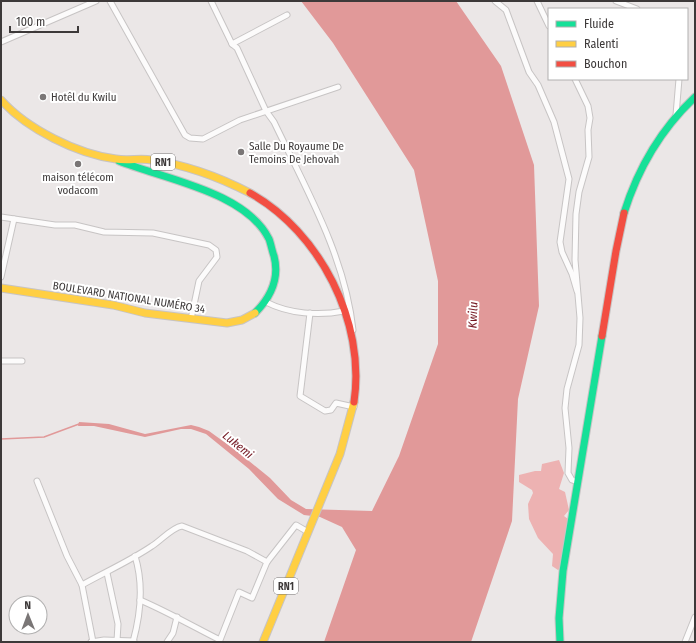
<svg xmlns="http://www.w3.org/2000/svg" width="696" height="643" font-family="'Fira Sans Condensed',sans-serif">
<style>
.forest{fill:#edb2b2}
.water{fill:#e19999}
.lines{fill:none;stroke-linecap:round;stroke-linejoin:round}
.stream{stroke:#e19999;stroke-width:1.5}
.street-casing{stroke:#c7c4c4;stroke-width:7}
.fast-casing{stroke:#c7c4c4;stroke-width:9}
.slow-casing{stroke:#c7c4c4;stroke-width:9}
.jam-casing{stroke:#c7c4c4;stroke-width:9}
.street{stroke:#fcfbfb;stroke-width:5}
.fast{stroke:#16e098;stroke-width:7}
.slow{stroke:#ffcf43;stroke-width:7}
.jam{stroke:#f24e42;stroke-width:7}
.poi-dot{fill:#7a7676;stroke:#fff;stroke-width:1.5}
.labels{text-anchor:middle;stroke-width:4;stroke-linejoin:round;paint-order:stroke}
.shield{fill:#fff;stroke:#777474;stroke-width:1}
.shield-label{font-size:10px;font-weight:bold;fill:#3d3939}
.poi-label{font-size:11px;fill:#3d3939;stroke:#fff;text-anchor:start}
.street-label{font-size:11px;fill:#3d3939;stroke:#fff}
.water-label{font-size:12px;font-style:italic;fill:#741822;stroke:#fff}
</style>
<rect width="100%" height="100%" fill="#ebe7e7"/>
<path class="forest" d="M559,460l5,13 -5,16 6,3 4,18 -5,6 4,3 1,3 -8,46 -3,2 -6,-4 1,-12 -15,-16 -9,-19 -1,-15 5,-11 -1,-3 -13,-8v-7l16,-4h6l1,-7z"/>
<path class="water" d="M301,1h155l45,65 33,99 5,141 -21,93 -6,122 -41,121h-147l32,-92 -14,-23 -22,-10 -16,-2 -26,-16 -29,-30 -43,-35 -15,-5h-10l-36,8 -51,-11h-16l1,-4 30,2 36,10 46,-9 8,2 10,4 29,21 32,26 21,22 15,9 66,2 27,-55 39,-112v-63l-24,-111 -81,-127z"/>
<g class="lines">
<path class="stream" d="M1,439l43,-2 35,-13"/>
<g class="street-casing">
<g id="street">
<path d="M110,1l75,134 5,3 13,1 37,-19 98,-33"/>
<path d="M211,1l21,43 5,4 29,63 8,11c32,67 71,134 79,208"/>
<path d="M495,1l11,9 23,62 9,13 16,37 15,57 -9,63 2,10 10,22 5,17"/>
<path d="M537,1l12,25"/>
<path d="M616,1l21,8"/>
<path d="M1,42l95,-41"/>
<path d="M232,44l55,-29"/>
<path d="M575,79l13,27 2,12 -2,12 1,27 -10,35 -3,22 -1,46 5,58 -1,27 -12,44 -2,19 4,40 -1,25 4,7 6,2"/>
<path d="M676,115l3,-36"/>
<path d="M1,217l54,8h20l29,7 49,1 56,12 7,5 1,7 -18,24 -8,38"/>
<path d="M1,277l13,-58"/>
<path d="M266,302c23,12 53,14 78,9"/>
<path d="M310,313l-10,83 25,15 6,-1 5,-7 18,4"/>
<path d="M1,361h21"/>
<path d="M37,481l30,75 15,29 11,57"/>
<path d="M107,573l11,51 -1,17"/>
<path d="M82,585c23,-13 48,-24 70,-39 10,-6 19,-18 30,-20l65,25 20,11"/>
<path d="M140,600c28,12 54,27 80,40l19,-48 13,6 15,-36 29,-37 12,7"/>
<path d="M91,642l13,-2 30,1"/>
<path d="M133,642c8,-29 11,-57 2,-86"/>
<path d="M167,642l6,-9 4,-16"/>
<path d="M685,642l10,-25"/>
</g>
</g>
<g class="fast-casing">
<g id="fast">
<path d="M119,161c45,18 127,31 150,78 2,5 3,12 5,17 6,23 -3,41 -19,57"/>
<path d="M624,213c14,-45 37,-84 71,-116"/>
<path d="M560,642l-1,-24 4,-47 39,-235"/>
</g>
</g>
<g class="slow-casing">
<g id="slow">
<path d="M1,100c26,29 76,54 115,59 12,2 24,-1 36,1 35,5 67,17 98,33"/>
<path d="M1,288l112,17 32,8 82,10 15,-3 13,-7"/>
<path d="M263,642l77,-188 14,-52"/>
</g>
</g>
<g class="jam-casing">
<g id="jam">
<path d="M250,193c70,39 116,129 104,209"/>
<path d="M602,336l14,-85 8,-38"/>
</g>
</g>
<use href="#street" class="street"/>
<use href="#fast" class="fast"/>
<use href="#slow" class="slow"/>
<use href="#jam" class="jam"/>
</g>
<g class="poi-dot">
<circle cx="43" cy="97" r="4"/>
<circle cx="241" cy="152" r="4"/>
<circle cx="78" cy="164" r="4"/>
</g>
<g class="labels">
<g class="shield">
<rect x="151" y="154" width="24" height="16" rx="3"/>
<rect x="274" y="578" width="24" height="16" rx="3"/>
</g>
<g class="shield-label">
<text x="163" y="166">RN1</text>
<text x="286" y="590">RN1</text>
</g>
<g class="poi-label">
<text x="51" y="101">Hotêl du Kwilu</text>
<text x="249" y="150">Salle Du Royaume De<tspan x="249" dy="13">Temoins De Jehovah</tspan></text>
<text x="78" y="181" text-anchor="middle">maison télécom<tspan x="78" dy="13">vodacom</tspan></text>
</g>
<g class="street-label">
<text transform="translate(129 297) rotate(9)" y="4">BOULEVARD NATIONAL NUMÉRO 34</text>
</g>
<g class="water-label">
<text transform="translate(473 315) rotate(-88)" y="4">Kwilu</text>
<text transform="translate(238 445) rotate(39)" y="4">Lukemi</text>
</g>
</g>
<rect width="696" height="643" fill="none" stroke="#3d3939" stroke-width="4"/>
<rect x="548" y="8" width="140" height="72" fill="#ffffff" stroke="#b1b0b0"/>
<rect x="556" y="21" width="20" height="6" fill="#16e098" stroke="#b1b0b0"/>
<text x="584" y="28" font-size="12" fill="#3d3939">Fluide</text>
<rect x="556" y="41" width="20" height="6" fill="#ffcf43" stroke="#b1b0b0"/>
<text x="584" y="48" font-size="12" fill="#3d3939">Ralenti</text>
<rect x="556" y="61" width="20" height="6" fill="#f24e42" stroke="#b1b0b0"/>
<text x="584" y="68" font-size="12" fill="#3d3939">Bouchon</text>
<g transform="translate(28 615) rotate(359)"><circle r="19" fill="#ffffff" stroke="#b1b0b0"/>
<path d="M0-3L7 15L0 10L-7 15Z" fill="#7a7676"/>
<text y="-6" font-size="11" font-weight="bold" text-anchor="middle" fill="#3d3939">N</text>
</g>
<path d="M10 26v6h68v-6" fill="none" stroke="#3d3939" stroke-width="2"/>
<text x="16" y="26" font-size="12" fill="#3d3939" stroke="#ffffff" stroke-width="3" paint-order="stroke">100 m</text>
</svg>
